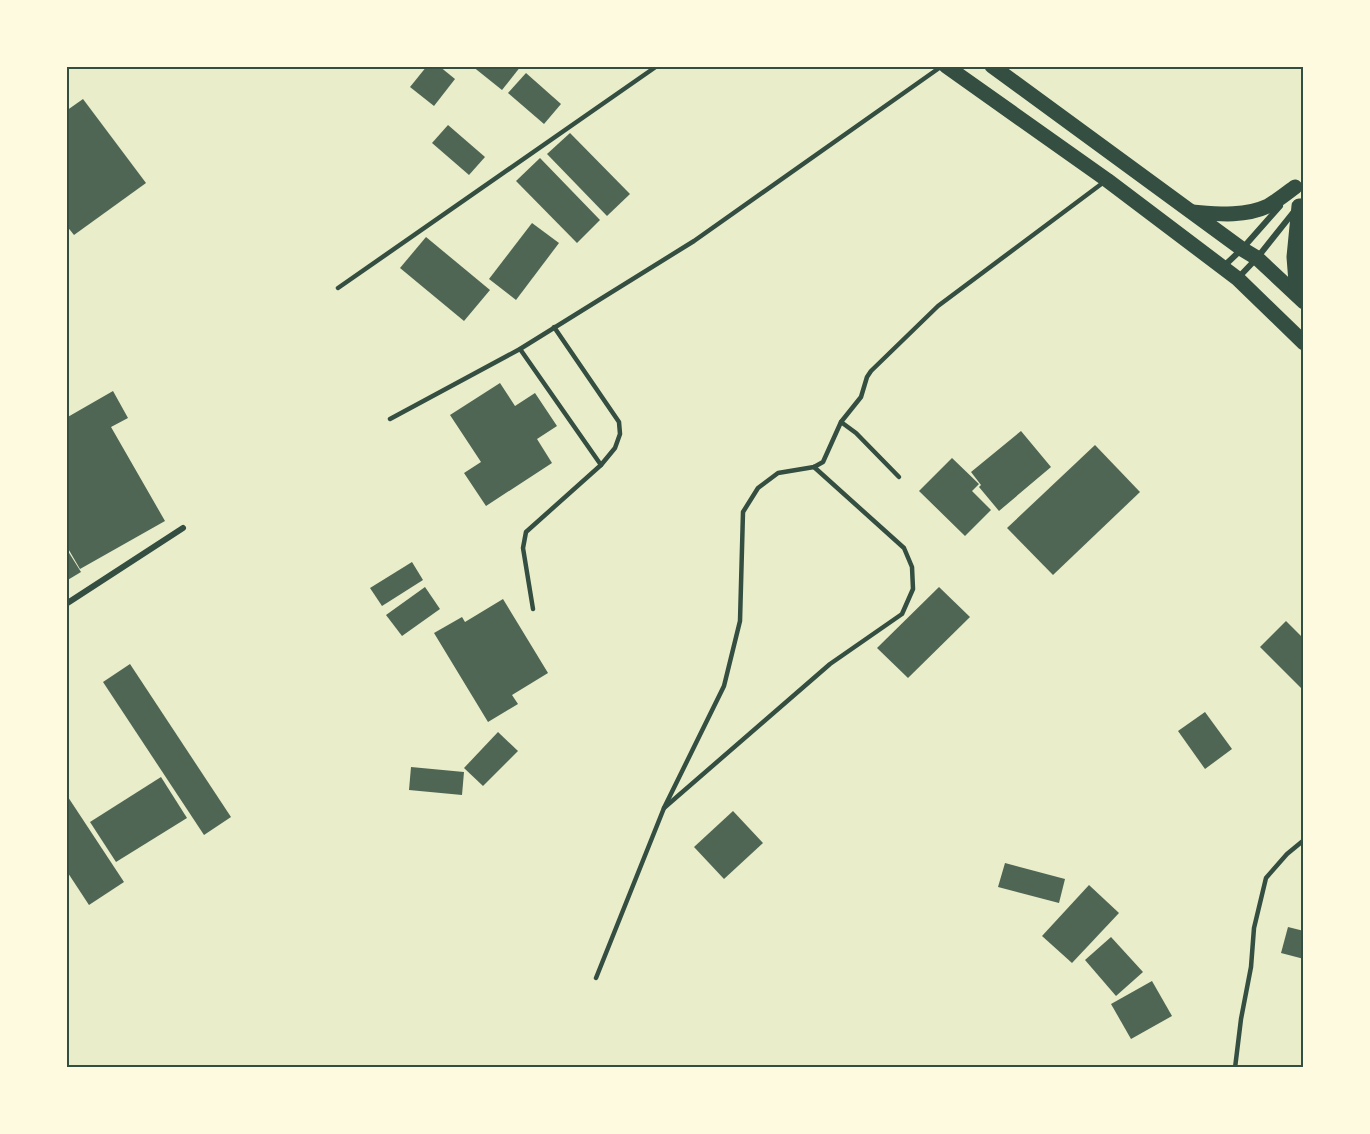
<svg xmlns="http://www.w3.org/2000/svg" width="1370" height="1134" font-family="'Noto Serif',serif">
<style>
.building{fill:#4f6655}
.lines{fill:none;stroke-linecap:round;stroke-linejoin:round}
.service{stroke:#344e41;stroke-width:4.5}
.minor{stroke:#344e41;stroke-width:6}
.primary{stroke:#344e41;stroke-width:15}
.neatline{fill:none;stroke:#344e41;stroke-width:2}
</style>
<rect width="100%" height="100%" fill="#e9edc9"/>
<g class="building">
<path d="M427,66h12l16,13 -21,27 -24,-19z"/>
<path d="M472,66h49l-19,24z"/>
<path d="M526,73l35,31 -17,20 -36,-31z"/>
<path d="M83,99l63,84 -72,52 -8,-10v-114z"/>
<path d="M448,125l37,32 -16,18 -37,-32z"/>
<path d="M570,133l60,61 -23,22 -60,-62z"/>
<path d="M540,158l60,62 -23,23 -61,-62z"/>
<path d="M532,223l27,20 -43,57 -27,-21z"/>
<path d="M426,237l64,53 -26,31 -64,-53z"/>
<path d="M500,383l15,23 20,-13 22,33 -20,13 15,24 -66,43 -22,-33 17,-11 -31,-47z"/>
<path d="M113,391l15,27 -17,9 54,94 -85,48 -14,-24v-127z"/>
<path d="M1021,431l30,36 -52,44 -20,-24 2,-2 -10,-13z"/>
<path d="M1095,445l45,47 -87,83 -46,-47z"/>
<path d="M952,458l27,26 -7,7 19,19 -26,26 -46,-45z"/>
<path d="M66,548l15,24 -15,9z"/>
<path d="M412,562l11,18 -41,26 -12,-18z"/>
<path d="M425,587l15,22 -38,27 -16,-21z"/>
<path d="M939,587l31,30 -62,61 -31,-30z"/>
<path d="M503,599l45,74 -36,22 6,9 -30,18 -54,-89 28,-16 3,5z"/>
<path d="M1286,621l18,18v52l-44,-44z"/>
<path d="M130,664l101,153 -27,18 -101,-153z"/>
<path d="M1205,712l27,37 -27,20 -27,-38z"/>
<path d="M498,732l20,19 -35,35 -19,-18z"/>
<path d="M411,767l53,5 -2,23 -53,-5z"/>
<path d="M161,777l26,41 -71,44 -26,-40z"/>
<path d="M66,794l58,88 -35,23 -23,-35z"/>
<path d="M733,811l30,32 -39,36 -30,-32z"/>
<path d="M1005,863l60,16 -6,24 -61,-16z"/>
<path d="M1089,885l30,28 -47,50 -30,-27z"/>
<path d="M1288,927l16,4v28l-23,-6z"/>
<path d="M1111,937l32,35 -27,24 -31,-36z"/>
<path d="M1152,981l20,35 -41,23 -20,-35z"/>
</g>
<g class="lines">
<g class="service">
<path d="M338,288l319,-222"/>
<path d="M520,349l81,116"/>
<path d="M390,419l130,-70 174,-108 248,-175"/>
<path d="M841,422l15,11 43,44"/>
<path d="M533,609l-10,-61 3,-16 75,-67 14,-17 5,-14 -1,-12 -65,-95"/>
<path d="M664,808l60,-122 16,-65 3,-109 15,-24 20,-15 36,-6 9,-5 18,-40 20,-25 6,-20 4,-6 67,-65 166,-124"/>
<path d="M596,978l68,-170 166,-144 72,-50 11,-25 -1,-22 -8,-19 -90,-81"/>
<path d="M1235,1068l6,-49 10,-52 3,-39 12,-50 21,-24 17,-14"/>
</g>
<g class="minor">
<path d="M1224,266l18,-17 38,-43"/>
<path d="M1238,278l19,-20 47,-59"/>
<path d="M66,604l117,-76"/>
</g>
<g class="primary">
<path d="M946,66l161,114 131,99 66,64"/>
<path d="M992,66l250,183 15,9 47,44"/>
<path d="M1193,212c25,2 51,5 75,-6 9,-5 19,-13 27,-19"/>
<path d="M1297,295l-3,-38 5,-51"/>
</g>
</g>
<rect width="1370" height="1134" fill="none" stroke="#fefae0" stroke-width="135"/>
<rect x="68" y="68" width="1234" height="998" class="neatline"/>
</svg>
